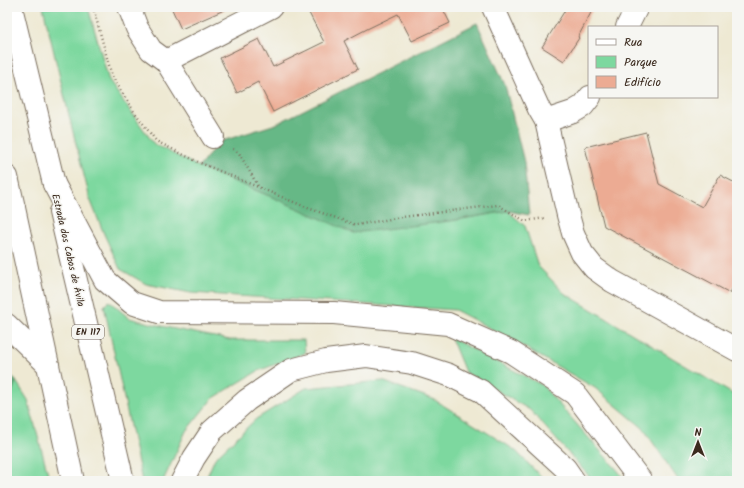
<svg xmlns="http://www.w3.org/2000/svg" width="744" height="488" font-family="Kalam,sans-serif">
<style>
.green{fill:#7dd89f;stroke:#5c815e}
.forest{fill:#66b886;stroke:#507152}
.building{fill:#ecab93}
.lines{fill:none;stroke-linecap:round;stroke-linejoin:round}
.minor-casing{stroke:#7a6d5d;stroke-width:24}
.major-casing{stroke:#7a6d5d;stroke-width:24}
.highway-casing{stroke:#7a6d5d;stroke-width:24}
.path{stroke:#7a6d5d;stroke-width:2.5;stroke-dasharray:1 3;stroke-linecap:butt}
.minor{stroke:#fff;stroke-width:22}
.major{stroke:#fff;stroke-width:22}
.highway{stroke:#fff;stroke-width:22}
.labels{text-anchor:middle;stroke-width:3;stroke-linejoin:round;paint-order:stroke}
.shield{fill:#f6f6f2;stroke:#73675e;stroke-width:1}
.shield-label{font-size:9px;font-weight:bold;fill:#3b2a1e}
.street-label{font-size:10px;fill:#3b2a1e;stroke:#f6f6f2}
</style>
<rect width="100%" height="100%" fill="#f6f6f2"/>
<filter id="ink" filterUnits="userSpaceOnUse"><feTurbulence type="fractalNoise" baseFrequency=".025" numOctaves="2"/><feDisplacementMap in="SourceGraphic" scale="8" xChannelSelector="R" yChannelSelector="G"/><feConvolveMatrix kernelMatrix="1 2 1 2 8 2 1 2 1" color-interpolation-filters="sRGB"/></filter>
<filter id="wash" filterUnits="userSpaceOnUse"><feTurbulence type="fractalNoise" baseFrequency=".012" numOctaves="4" result="noise"/><feDisplacementMap in="SourceGraphic" scale="16" xChannelSelector="R" yChannelSelector="G"/><feGaussianBlur stdDeviation="0.9" result="paint"/><feColorMatrix in="noise" values="0 0 0 0 0 0 0 0 0 0 0 0 0 0 0 0 0 1.4 0 .05"/><feComposite in="paint" operator="in"/></filter>
<g filter="url(#wash)">
<rect width="100%" height="100%" fill="#eee9d3"/>
<g class="green">
<path d="M43,7h45l21,74 45,63 45,23 73,30 178,24 58,-10 17,15 13,40 26,27 172,103 1,1v84h-58l-36,-53 -48,-40 -92,-53 -48,-25 -264,-17 -45,-9 -26,-15 -16,-35 -14,-35 -18,-71z"/>
<path d="M109,301l20,17 41,10 60,12h74l1,13 -47,18 -46,28 -26,32 -23,50h-21l-38,-175z"/>
<path d="M451,338l91,47 77,87 6,9h-33l-4,-6 -58,-65 -65,-38z"/>
<path d="M16,381l12,19 22,81h-43v-77z"/>
<path d="M382,381l51,18 82,51 30,31h-340l10,-23 41,-39 50,-31z"/>
</g>
<g class="forest">
<path d="M477,23l28,62 19,77 5,53 -21,-4 -58,10 -97,12 -81,-36 -73,-30 20,-25 57,-18z"/>
<path d="M7,370l9,11 -9,23z"/>
</g>
<g id="blocks">
<g class="building">
<path d="M171,7h60l-50,22z"/>
<path d="M321,7h121l8,16 -38,18 -14,-27 -29,14 -25,13 14,28 -85,43 -15,-30 -21,11 -17,-35 39,-19 14,28 51,-25 -15,-29z"/>
<path d="M567,7h27l-16,30 1,1 -15,23 -22,-14z"/>
<path d="M646,132l13,52 43,23 18,-32 17,9v96l-7,13 -126,-67 -19,-79z"/>
</g>
</g>
</g>
<g filter="url(#ink)">
<use href="#blocks" fill-opacity="0" stroke="#7a6d5d" stroke-width="1"/>
<g class="lines">
<g class="minor-casing">
<g id="minor">
<path d="M129,7l8,21 14,22 15,11 105,-54"/>
<path d="M493,7l46,102 7,12 22,94 5,18 9,20 12,15 18,13 125,69"/>
<path d="M627,27l10,-20"/>
<path d="M166,61l47,76"/>
<path d="M546,121l27,-9 10,-6 7,-9"/>
</g>
</g>
<g class="major-casing">
<g id="major">
<path d="M11,7l43,177"/>
<path d="M7,177l7,31"/>
</g>
</g>
<g class="highway-casing">
<g id="highway">
<path d="M54,184l51,96 27,23 27,9 175,1 114,11 63,28 64,42 66,87"/>
<path d="M14,208l59,273"/>
<path d="M60,212l63,269"/>
<path d="M7,325l41,40"/>
<path d="M182,481l12,-23 18,-27 35,-31 44,-30 35,-9 40,-5 46,7 37,12 32,16 84,77 9,13"/>
</g>
</g>
<g class="path">
<path d="M93,7l19,69 21,34 23,31 42,21 110,46 48,17 46,-8 96,-12 27,16 20,-3"/>
<path d="M233,149l6,4 19,33"/>
</g>
<use href="#minor" class="minor"/>
<use href="#major" class="major"/>
<use href="#highway" class="highway"/>
</g>
</g>
<g class="labels">
<rect class="shield" x="72" y="325" width="32" height="14" rx="3"/>
<g class="shield-label">
<text x="88" y="335">EN 117</text>
</g>
<g class="street-label">
<text transform="translate(69 250) rotate(77)" y="4">Estrada dos Cabos de Ávila</text>
</g>
</g>
<rect width="744" height="488" fill="none" stroke="#f6f6f2" stroke-width="24"/>
<rect x="588" y="26" width="130" height="72" fill="#f6f6f2" stroke="#aba49d"/>
<rect x="596" y="39" width="20" height="6" fill="#ffffff" stroke="#aba49d"/>
<text x="624" y="46" font-size="12" fill="#3b2a1e">Rua</text>
<rect x="596" y="56" width="20" height="12" fill="#7dd89f" stroke="#aba49d"/>
<text x="624" y="66" font-size="12" fill="#3b2a1e">Parque</text>
<rect x="596" y="76" width="20" height="12" fill="#ecab93" stroke="#aba49d"/>
<text x="624" y="86" font-size="12" fill="#3b2a1e">Edifício</text>
<g transform="translate(698 442)" stroke="#f6f6f2" stroke-width="3" paint-order="stroke">
<path d="M0-3L7 15L0 10L-7 15Z" fill="#3b2a1e"/>
<text y="-6" font-size="11" font-weight="bold" text-anchor="middle" fill="#3b2a1e">N</text>
</g>
</svg>
